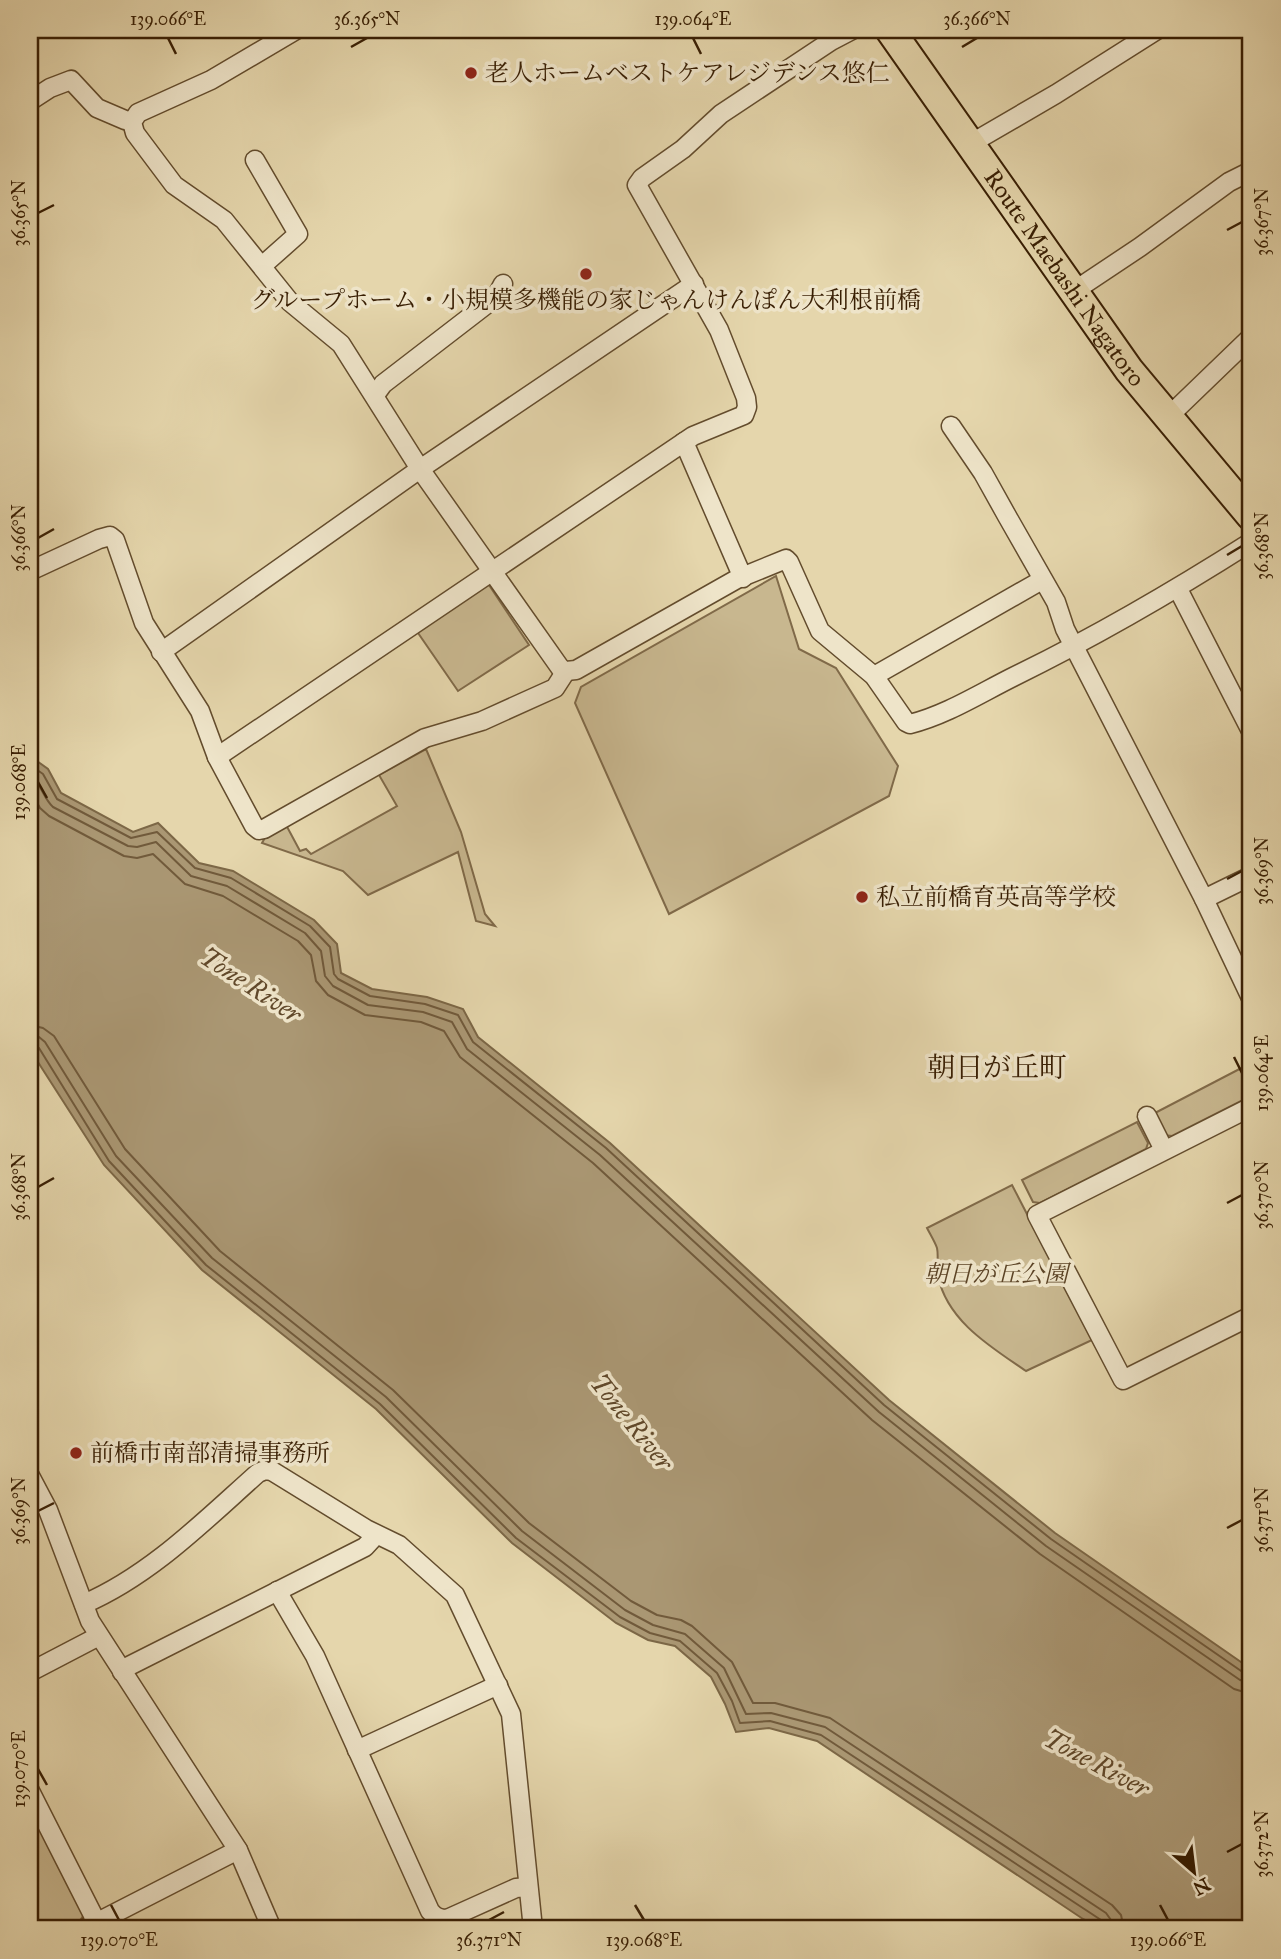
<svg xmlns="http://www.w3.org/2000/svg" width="1281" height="1959" font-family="'IM FELL Great Primer','Noto Serif JP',serif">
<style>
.green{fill:#c8b78f;stroke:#806a49;stroke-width:2}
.water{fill:#aa9773;stroke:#7c6746;stroke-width:2}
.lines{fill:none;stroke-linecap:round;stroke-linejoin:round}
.shore{stroke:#715a3b;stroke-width:2}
.minor-casing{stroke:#634c2d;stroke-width:21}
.primary-casing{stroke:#381e03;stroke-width:32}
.minor{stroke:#eee4c9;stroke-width:18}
.primary{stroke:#e5d6ac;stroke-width:28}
.ticks{fill:none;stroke:#381e03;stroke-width:2.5}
.poi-dot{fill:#8f2418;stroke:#eee4c9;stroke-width:2.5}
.labels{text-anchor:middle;stroke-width:7;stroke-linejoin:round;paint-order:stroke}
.poi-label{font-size:24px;fill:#381e03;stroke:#eee4c9;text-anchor:start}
.street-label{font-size:24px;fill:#381e03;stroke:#eee4c9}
.park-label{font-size:24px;font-style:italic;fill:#5c4426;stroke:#eee4c9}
.water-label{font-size:26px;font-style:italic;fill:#60482a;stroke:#eee4c9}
.quarter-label{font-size:28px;fill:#381e03;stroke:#eee4c9}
.neatline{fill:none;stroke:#381e03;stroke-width:2.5}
.ticks-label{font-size:18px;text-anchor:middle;fill:#381e03}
</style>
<rect width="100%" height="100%" fill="#e5d6ac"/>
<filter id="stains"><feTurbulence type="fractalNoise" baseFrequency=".00286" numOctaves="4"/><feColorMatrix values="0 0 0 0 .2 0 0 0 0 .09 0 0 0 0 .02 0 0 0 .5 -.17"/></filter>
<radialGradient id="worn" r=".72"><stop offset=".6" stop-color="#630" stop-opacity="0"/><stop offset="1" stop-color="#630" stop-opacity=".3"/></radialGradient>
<g class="green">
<path d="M776,576l23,73 37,19 62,98 -9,30 -220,118 -94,-211 6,-16z"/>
<path d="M480,585h9l40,60 -71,46 -42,-61z"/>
<path d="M426,749l35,83 24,82 10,12 -19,-5 -18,-69 -90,43 -25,-24 -81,-28 4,-7 19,-13 15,28 6,-2 5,5 86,-48 -18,-31z"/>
<path d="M1251,1063v33l-79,40 -8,-1 -11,-21z"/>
<path d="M1137,1122l11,21 -2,6 -106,54 -7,-1 -11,-22z"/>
<path d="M1012,1185l80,155 -66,31c-35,-24 -79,-50 -88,-95 -2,-9 1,-19 -1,-28 -2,-6 -7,-14 -10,-20z"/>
<path d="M30,1803l55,110c-12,23 -33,16 -55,16z"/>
</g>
<path class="water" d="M30,756l18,13 13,24 72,39 25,-9 41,40 34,8 81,49 23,24 4,29 31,16 55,8 36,12 15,28 132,106 279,257 166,133 196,136v260h-148l-20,-10 -266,-178 -48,-13 -33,4 -11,-28 -14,-27 -36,-31 -27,-6 -32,-17 -104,-80 -136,-134 -174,-139 -98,-105 -68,-106 -6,-14z"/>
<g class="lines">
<g class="shore">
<path d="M30,765l13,9 14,25 74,39 26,-6 38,36 36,10 79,48 20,21 4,27 4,5 32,17 55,8 33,11 15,27 133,106 278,257 167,134 193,134 7,1"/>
<path d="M30,775c11,8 13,23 23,32l75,39 9,1 19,-5 35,34 36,10 78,47 16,18 4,25 8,10 35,19 55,7 29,10 15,27 133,106 279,257 167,134 194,134 11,3"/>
<path d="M30,790l10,18 9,8 75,40 13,2 16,-4 32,30 38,12 75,45 13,14 5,26 12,14 37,20 56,7 23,9 16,26 133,106 279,257 168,134 194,135 17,5"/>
<path d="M30,1025l13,3 11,8 71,113 95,102 173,139 136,133 102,78 26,14 24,5 11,6 40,36 21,41h22l55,15 282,187 9,10 3,14"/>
<path d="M30,1036l9,1 6,5 71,114 96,102 174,139 136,134 103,79 28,15 32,9 39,34 22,46 25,-1 54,14 281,186 5,7 2,9"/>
<path d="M30,1045l9,3 70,113 97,104 174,139 136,134 104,79 30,16 30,8 37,32 15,28 8,22 30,-2 51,14 280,185 3,9"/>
</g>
<g class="minor-casing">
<g id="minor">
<path d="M296,30l-85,50 -73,33 -6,9 3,11 39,52 50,35 66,82 51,42 79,125 141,200 5,2 10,-1 161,-91 49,-20 3,3 31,69 54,45 32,46 4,2c36,-9 69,-30 103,-47 82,-40 161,-86 238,-135"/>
<path d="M30,101l20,-13 21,-8 26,28 28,12"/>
<path d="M970,144l86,-50 101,-64"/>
<path d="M255,160l43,74 -36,32"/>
<path d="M1074,291l66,-44 89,-65 22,-11"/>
<path d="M375,395l8,-11 113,-87 7,-13"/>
<path d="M1168,417l83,-80"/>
<path d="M951,426l32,47 24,43 49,86 9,27 139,270 47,99"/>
<path d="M684,442l59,136"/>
<path d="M30,571l69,-32 11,-3 5,4 29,83 56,88 17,46 37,69 5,4 5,-1 161,-91 57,-17 73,-33 11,-17"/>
<path d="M1178,589l73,142"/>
<path d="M161,652l259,-183 274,-185"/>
<path d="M874,676l168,-96"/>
<path d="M217,757l476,-321 51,-21 3,-8 -1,-9 -27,-68 -82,-145 5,-7 41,-29 38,-35 110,-73 21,-11"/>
<path d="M1204,899l47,-23"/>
<path d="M1251,1107l-214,108 86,165 128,-64"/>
<path d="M1147,1116l17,34"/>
<path d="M30,1476l18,34 42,111 148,229 34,79"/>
<path d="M277,1591l38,65 115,255c5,6 9,8 17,8l69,-31 12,-1"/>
<path d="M84,1604c67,-29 120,-83 174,-131l7,-3 7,1 94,58 33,16 56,50 56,119 22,215"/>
<path d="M30,1672l69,-36"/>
<path d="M122,1672l5,-5 238,-120 11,-12"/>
<path d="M357,1750l141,-65"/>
<path d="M30,1791l67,132"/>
<path d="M84,1929l154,-79"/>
</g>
</g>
<g class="primary-casing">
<g id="primary">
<path id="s1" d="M890,30l239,340 122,146"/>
</g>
</g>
<use href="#minor" class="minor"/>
<use href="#primary" class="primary"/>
</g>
<path class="ticks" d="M168,38l8,16M693,38l8,16M351,47l16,-9M962,47l15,-9M38,213l16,-8M1227,230l15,-8M38,538l16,-9M1227,555l15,-9M38,782l9,16M1227,879l15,-8M1234,1057l8,16M38,1187l16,-9M1227,1203l15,-8M38,1511l16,-8M1227,1528l15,-8M38,1769l9,16M1227,1852l15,-8M111,1905l8,15M635,1905l9,15M1160,1905l8,15M489,1920l15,-8"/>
<g class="poi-dot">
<circle cx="471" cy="73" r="7"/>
<circle cx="586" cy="274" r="7"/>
<circle cx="862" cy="897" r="7"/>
<circle cx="76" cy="1453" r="7"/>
</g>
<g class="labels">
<g class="poi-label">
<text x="485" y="81">老人ホームベストケアレジデンス悠仁</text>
<text x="586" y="308" text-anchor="middle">グループホーム・小規模多機能の家じゃんけんぽん大利根前橋</text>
<text x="876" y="905">私立前橋育英高等学校</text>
<text x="90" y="1461">前橋市南部清掃事務所</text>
</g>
<g class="street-label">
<text dy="8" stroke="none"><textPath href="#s1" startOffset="303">Route Maebashi Nagatoro</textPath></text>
</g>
<g class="park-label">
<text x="996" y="1282">朝日が丘公園</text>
</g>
<g class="water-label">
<text transform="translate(251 985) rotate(33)" y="9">Tone River</text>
<text transform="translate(632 1422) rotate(51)" y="9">Tone River</text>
<text transform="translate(1097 1763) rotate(28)" y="9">Tone River</text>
</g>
<g class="quarter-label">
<text x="997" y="1077">朝日が丘町</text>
</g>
</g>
<rect width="1281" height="1959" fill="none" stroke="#e5d6ac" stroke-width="77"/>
<g transform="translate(1194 1872) rotate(152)" stroke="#eee4c9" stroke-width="5" paint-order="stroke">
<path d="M0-5L12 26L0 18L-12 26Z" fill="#381e03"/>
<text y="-10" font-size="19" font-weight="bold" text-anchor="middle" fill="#381e03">N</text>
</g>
<rect x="38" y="38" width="1204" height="1882" class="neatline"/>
<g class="ticks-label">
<text x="168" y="25">139.066°E</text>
<text x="367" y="25">36.365°N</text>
<text x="693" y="25">139.064°E</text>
<text x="977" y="25">36.366°N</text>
<text transform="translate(19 213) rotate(-90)" y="6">36.365°N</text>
<text transform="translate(1262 222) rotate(-90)" y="6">36.367°N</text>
<text transform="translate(19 538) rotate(-90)" y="6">36.366°N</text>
<text transform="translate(1262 546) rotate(-90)" y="6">36.368°N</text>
<text transform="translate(19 782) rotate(-90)" y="6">139.068°E</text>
<text transform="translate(1262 871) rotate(-90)" y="6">36.369°N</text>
<text transform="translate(1262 1073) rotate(-90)" y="6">139.064°E</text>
<text transform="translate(19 1187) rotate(-90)" y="6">36.368°N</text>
<text transform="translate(1262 1195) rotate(-90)" y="6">36.370°N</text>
<text transform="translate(19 1511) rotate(-90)" y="6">36.369°N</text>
<text transform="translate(1262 1520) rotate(-90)" y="6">36.371°N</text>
<text transform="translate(19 1769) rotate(-90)" y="6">139.070°E</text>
<text transform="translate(1262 1844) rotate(-90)" y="6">36.372°N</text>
<text x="119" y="1946">139.070°E</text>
<text x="489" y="1946">36.371°N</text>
<text x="644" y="1946">139.068°E</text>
<text x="1168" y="1946">139.066°E</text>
</g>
<rect width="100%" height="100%" filter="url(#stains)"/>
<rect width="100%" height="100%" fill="url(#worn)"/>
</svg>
